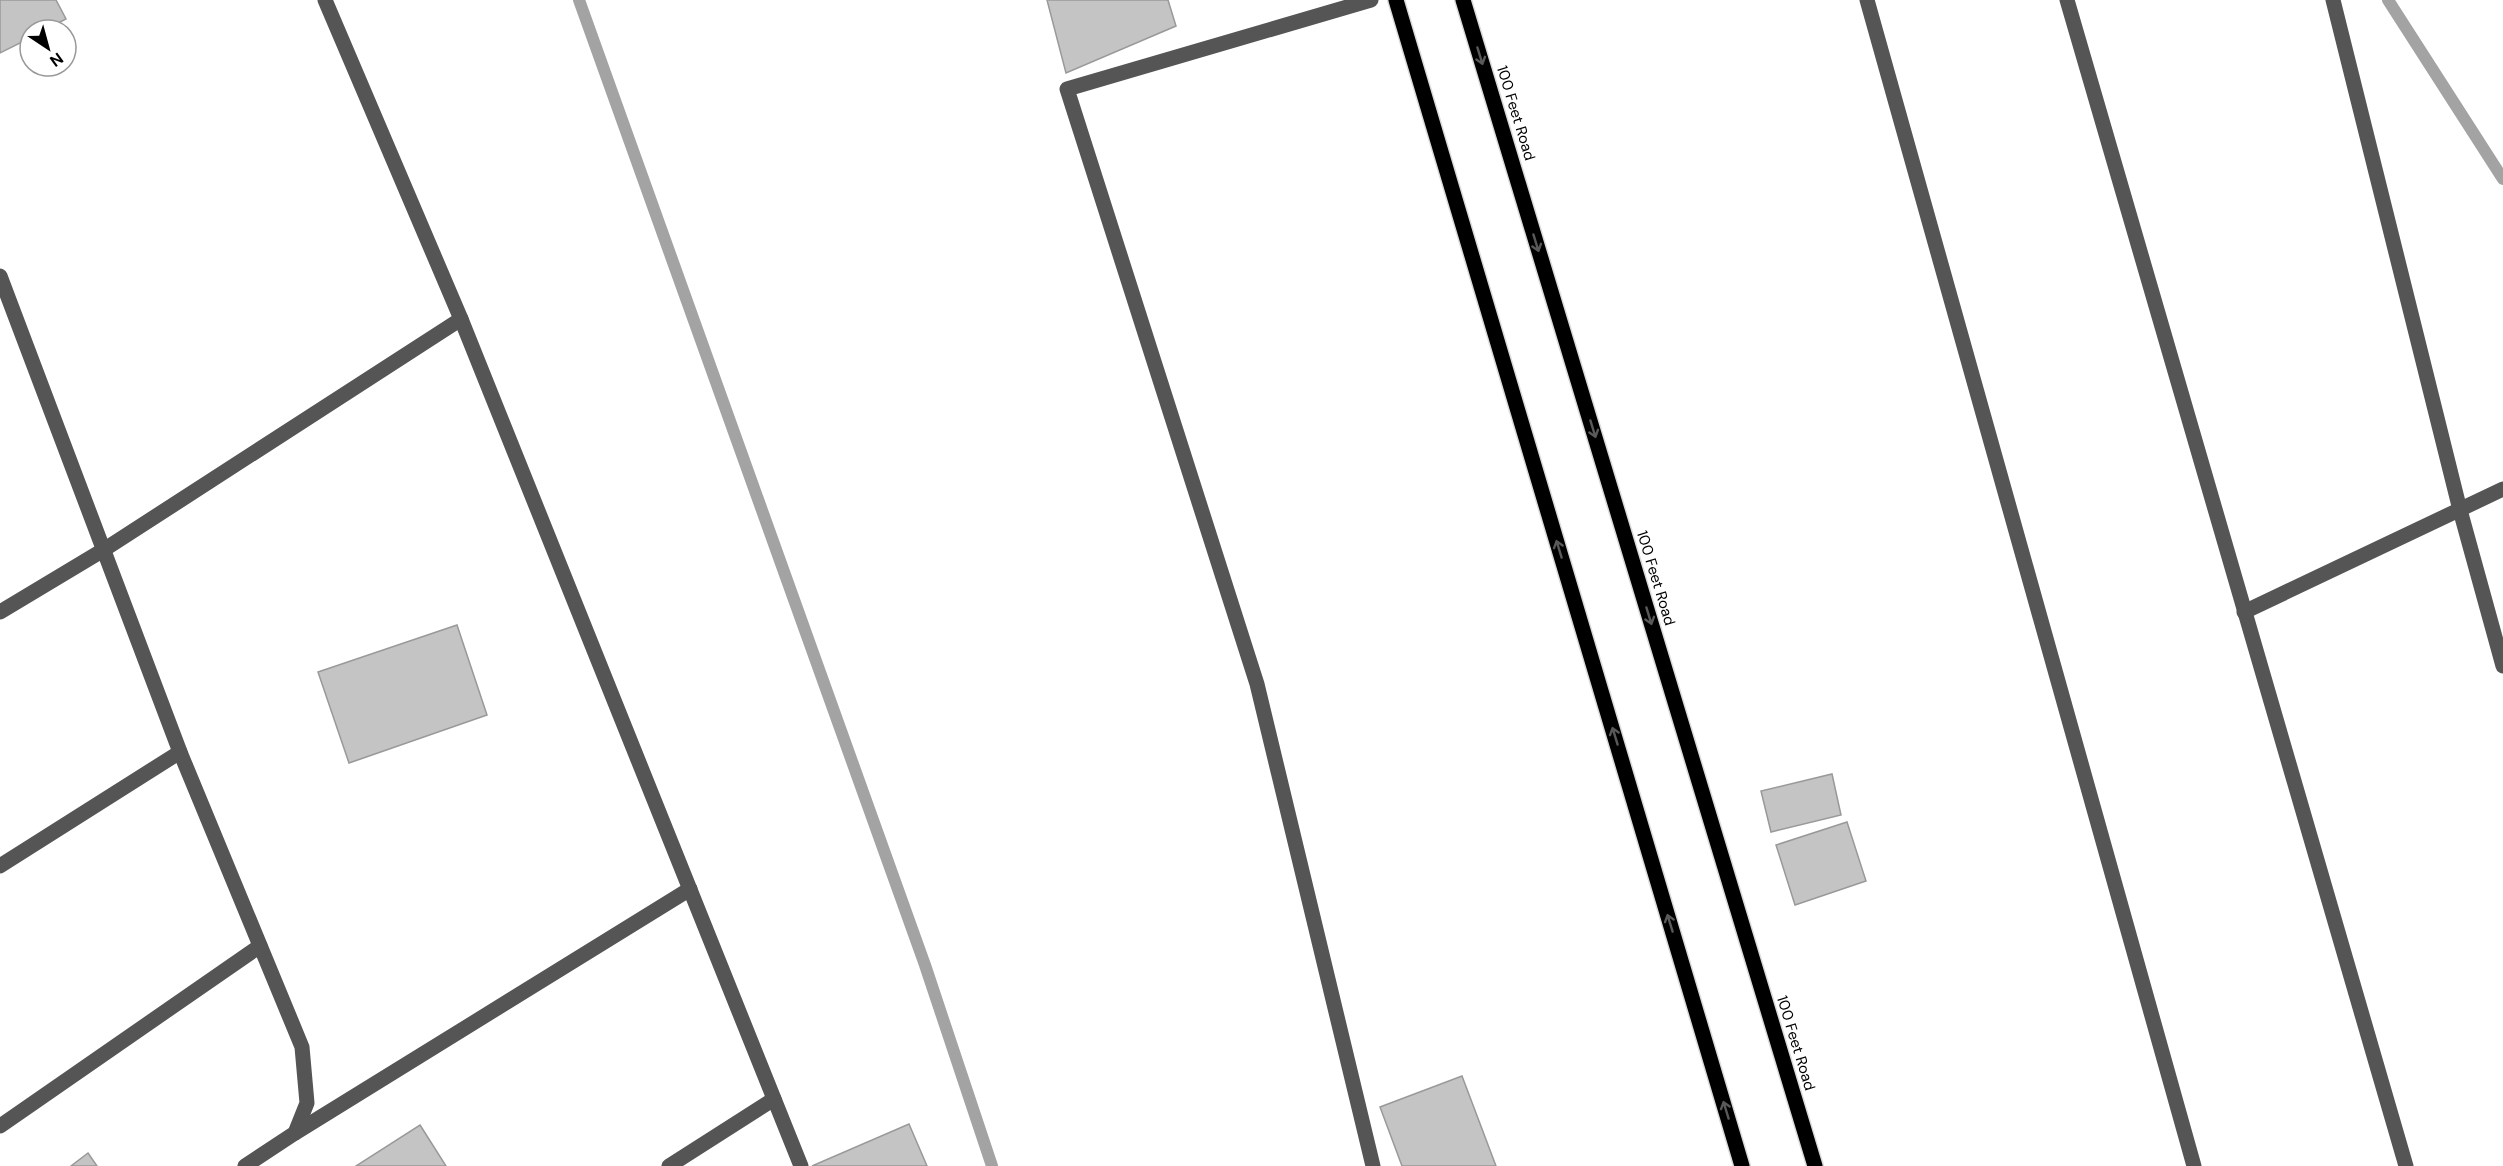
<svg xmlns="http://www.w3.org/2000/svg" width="2503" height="1166" font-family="'DM Sans',sans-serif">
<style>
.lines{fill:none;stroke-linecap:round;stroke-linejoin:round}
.stream{stroke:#a3a3a3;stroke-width:12}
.building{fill:#c4c4c4;stroke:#999;stroke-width:1.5}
.major-casing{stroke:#dbdbdb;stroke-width:18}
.minor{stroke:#555;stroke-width:15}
.major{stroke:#000;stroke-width:15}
.oneway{stroke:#595959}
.labels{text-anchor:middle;stroke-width:4.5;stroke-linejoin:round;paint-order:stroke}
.street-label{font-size:15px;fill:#000;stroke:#fff}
</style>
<rect width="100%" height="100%" fill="#fff"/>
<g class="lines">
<g class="stream">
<path d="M579,0l346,965 67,201"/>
<path d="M2388,0l115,179"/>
</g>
</g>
<g class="building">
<path d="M0,0h56l10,19 -21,11h-15v8l-30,15z"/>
<path d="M1047,0h121l8,26 -110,47z"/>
<path d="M457,625l30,90 -138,48 -31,-91z"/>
<path d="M1832,774l9,41 -70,17 -10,-41z"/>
<path d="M1847,822l19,59 -71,24 -19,-60z"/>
<path d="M1462,1076l34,90h-94l-22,-59z"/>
<path d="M909,1124l18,42h-115z"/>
<path d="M420,1125l26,41h-90z"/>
<path d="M88,1153l9,13h-26z"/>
</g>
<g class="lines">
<g class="major-casing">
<g id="major">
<path d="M1396,0l346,1166"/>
<path d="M1463,0l352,1166"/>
</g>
</g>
<g class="minor">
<path d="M325,0l136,319 340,847"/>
<path d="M1371,0l-304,89 190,595 116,482"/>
<path d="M1867,0l327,1166"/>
<path d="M2067,0l339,1166"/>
<path d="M2333,0l127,510 43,156"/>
<path d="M0,276l180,476 122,295 5,56 -12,30 -50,33"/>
<path d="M0,612l105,-63 356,-230"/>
<path d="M2244,612l259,-123"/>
<path d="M0,866l180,-114"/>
<path d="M0,1126l260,-180"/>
<path d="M295,1133l395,-244"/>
<path d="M669,1166l105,-67"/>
</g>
<use href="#major" class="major"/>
</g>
<defs><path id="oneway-shaft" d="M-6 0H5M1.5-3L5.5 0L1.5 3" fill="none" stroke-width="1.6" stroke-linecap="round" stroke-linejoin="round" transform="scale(1.5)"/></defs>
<g class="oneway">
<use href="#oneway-shaft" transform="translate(1480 56) rotate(73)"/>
<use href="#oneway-shaft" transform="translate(1536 243) rotate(73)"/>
<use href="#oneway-shaft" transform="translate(1593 429) rotate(73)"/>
<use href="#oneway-shaft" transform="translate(1559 549) rotate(-107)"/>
<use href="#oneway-shaft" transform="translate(1649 616) rotate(73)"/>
<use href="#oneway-shaft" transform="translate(1615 736) rotate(-107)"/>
<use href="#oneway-shaft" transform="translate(1670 923) rotate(-107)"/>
<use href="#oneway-shaft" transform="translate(1726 1110) rotate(-107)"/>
</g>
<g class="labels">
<g class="street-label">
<text transform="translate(1516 113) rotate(73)" y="5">100 Feet Road</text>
<text transform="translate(1656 578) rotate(73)" y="5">100 Feet Road</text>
<text transform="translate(1796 1043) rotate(73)" y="5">100 Feet Road</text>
</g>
</g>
<g transform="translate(48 48) rotate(144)"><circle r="28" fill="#ffffff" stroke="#999999" stroke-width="1.5"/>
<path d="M0-4.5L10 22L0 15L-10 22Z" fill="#000000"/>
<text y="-9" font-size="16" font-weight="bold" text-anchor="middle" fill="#000000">N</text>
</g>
</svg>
